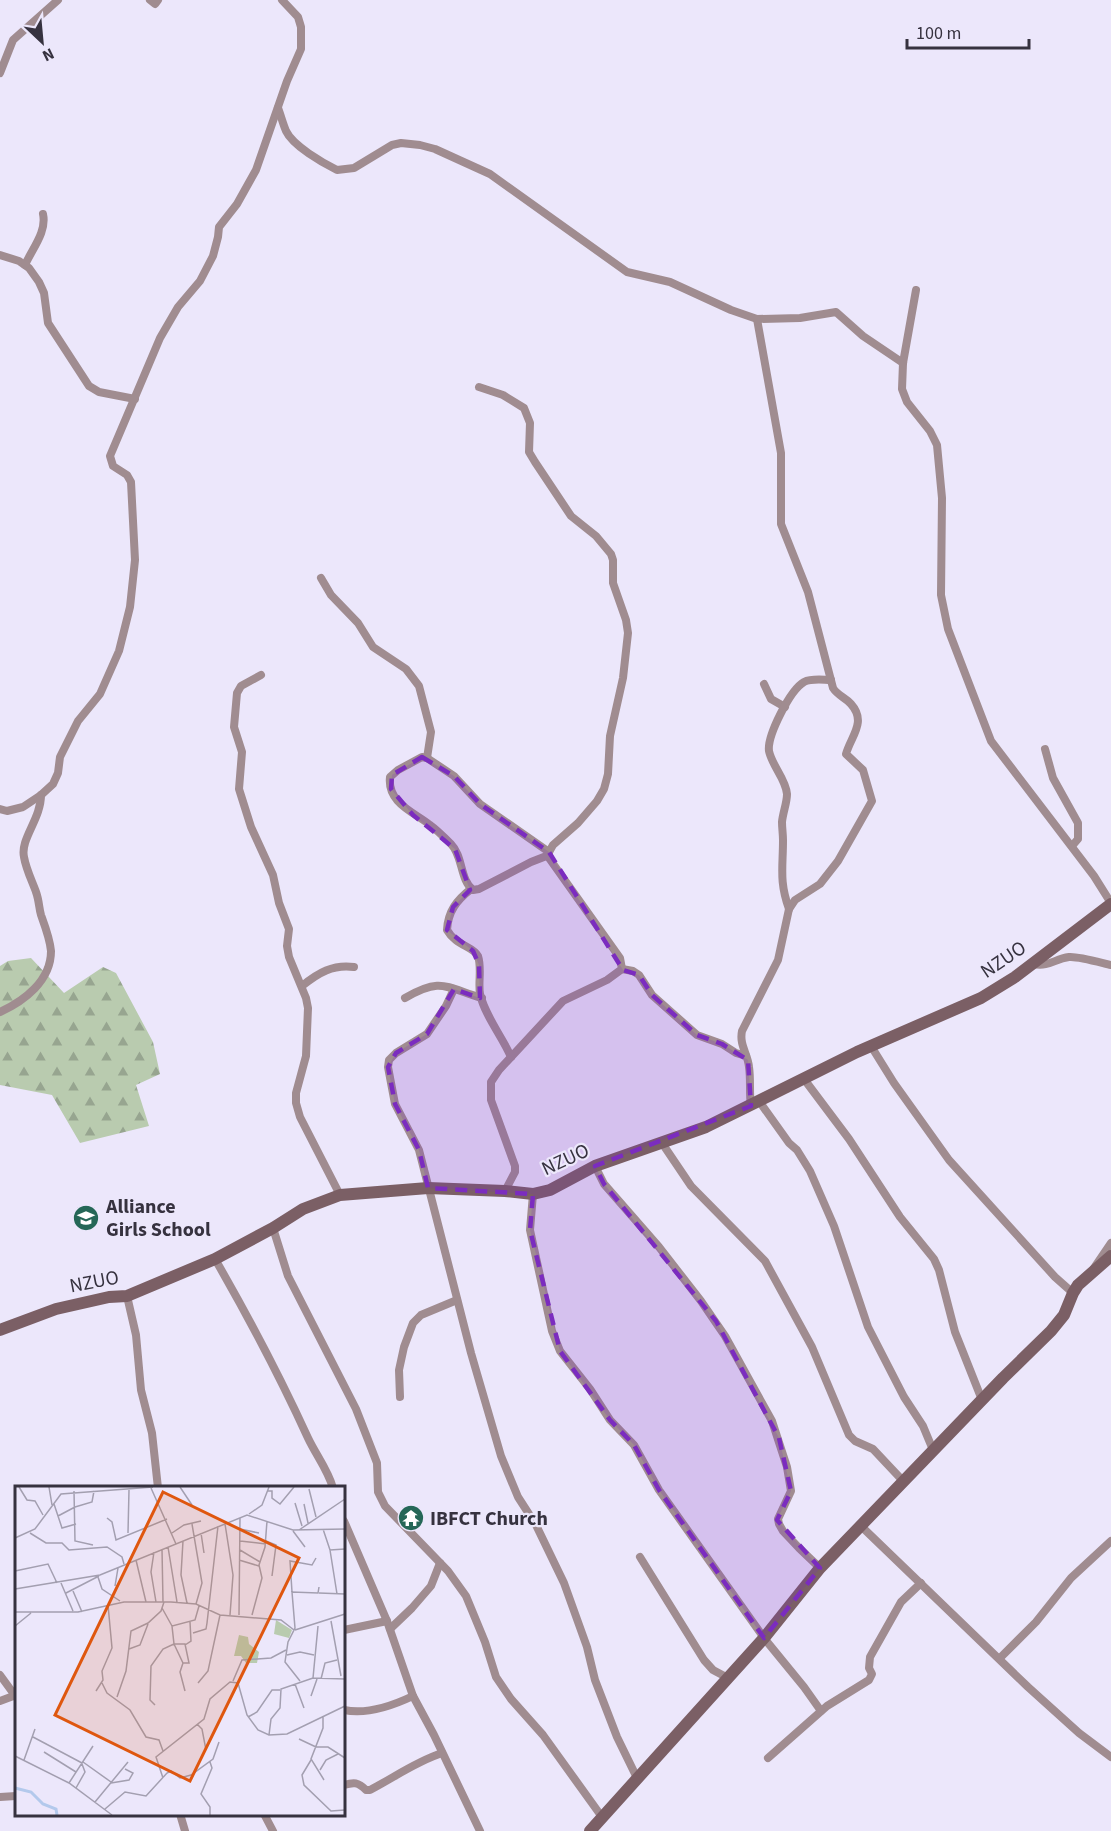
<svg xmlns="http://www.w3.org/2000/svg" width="1111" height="1831" font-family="'Source Sans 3',sans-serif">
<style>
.forest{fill:url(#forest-firs)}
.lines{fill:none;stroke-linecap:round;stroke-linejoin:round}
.street{stroke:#a08c90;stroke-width:8}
.secondary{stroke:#7b5f65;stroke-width:12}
.marked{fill:#7b2cbf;fill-opacity:0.2;stroke:#7b2cbf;stroke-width:4.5;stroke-dasharray:12 8;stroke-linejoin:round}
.labels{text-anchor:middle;stroke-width:4.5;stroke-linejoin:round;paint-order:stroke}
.street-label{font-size:20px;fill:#36323f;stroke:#ece7fb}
.poi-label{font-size:20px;font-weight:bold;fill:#36323f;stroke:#ece7fb;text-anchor:start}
.inset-river{fill:none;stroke:#b3c9ec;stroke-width:3}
.inset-road{fill:none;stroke:#a39fb0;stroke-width:1.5}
.view{fill:#df570f;fill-opacity:0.15;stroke:#df570f;stroke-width:3}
.inset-edge{fill:none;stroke:#36323f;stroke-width:3}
</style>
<defs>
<pattern id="forest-firs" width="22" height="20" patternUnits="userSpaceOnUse" patternTransform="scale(1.5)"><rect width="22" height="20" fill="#b9cbaf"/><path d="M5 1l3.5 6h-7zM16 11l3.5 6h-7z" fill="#97a590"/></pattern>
</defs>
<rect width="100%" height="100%" fill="#ece7fb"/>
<path class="forest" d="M31,958l33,35 39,-26 13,6 37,69 7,32 -24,11 13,41 -69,17 -28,-48 -52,-10v-119l8,-5z"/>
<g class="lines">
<g class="street">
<path d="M150,0l5,4 3,-4"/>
<path d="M0,73l13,-33 45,-40"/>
<path d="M278,108c3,8 5,16 8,23 7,15 37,32 51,39l17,-2 38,-23 9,-2 19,2 15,4 55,25 137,98 43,10 61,28 26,9 43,-1 36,-6 27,24 40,27"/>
<path d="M0,255l19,6 10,7 10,14 5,11 4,30 41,63 10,6 36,7"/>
<path d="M25,265c7,-16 22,-33 18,-51"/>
<path d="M916,290l-13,73 -1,26 5,13 23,29 7,14 5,53 -1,97 7,34 43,112 103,135 17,27"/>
<path d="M479,387l24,8 21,13 6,15 -1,29 6,10 36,54 25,20 15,18 2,6v23l13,37 2,13 -5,45 -13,58 -2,38 -4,15 -7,12 -19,22 -25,22 -4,7v6l71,100 2,11 -15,11 -44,21 -64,69 -8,12v18l24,66v6l-10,19"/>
<path d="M321,578l10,17 27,28 15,24 33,22 13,17 12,46 -4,26"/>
<path d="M261,675l-20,11 -4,7 -3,34 8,25 -3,37 12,38 22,48 6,28 10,26 -2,17 2,11 17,41 2,10 -2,48 -10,37v10l4,14 40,78"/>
<path d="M764,684l7,15 14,8"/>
<path d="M1045,749l8,29 25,45v16l-6,7"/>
<path d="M0,809l7,2 16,-4 18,-12 12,-11 5,-11 2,-16 18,-36 22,-27 19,-43 11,-44 5,-47 -4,-78 -4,-7 -14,-9 -3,-10 50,-118 18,-31 22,-26 13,-25 5,-19 1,-10 18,-23 19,-34 31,-89 14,-32v-22l-3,-10 -16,-17"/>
<path d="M549,852l-69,-48 -26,-28 -27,-18 -5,-1 -24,13 -8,7c-3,26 24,35 40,48 7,5 15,13 21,19 12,12 9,36 22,46l6,-1 52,-27 18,-7"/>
<path d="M471,889c-14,11 -23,22 -24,41 9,16 26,16 31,26 4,12 0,26 2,38 5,22 22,42 31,63"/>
<path d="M789,909c-10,-28 -6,-41 -6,-69 0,-6 -1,-12 -1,-18 1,-10 5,-19 5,-28 -1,-15 -15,-28 -18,-43 -2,-15 21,-61 35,-69 8,-4 19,-2 27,-2"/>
<path d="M1033,964c17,3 21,-5 36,-7 9,-1 33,6 42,8"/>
<path d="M622,969l11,2 6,4 13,20 45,40 25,9 14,9 10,3"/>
<path d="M302,986c16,-13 31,-22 52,-19"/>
<path d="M454,989l-8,17 -19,28 -31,19 -7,7 -1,7 7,37 24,46 52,203 30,103 17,41 18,28 28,58 23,64 8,33 22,57 20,41"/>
<path d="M405,998c36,-21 40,-11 77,0"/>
<path d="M0,1012c24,-11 51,-31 51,-61 -1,-12 -6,-25 -10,-36 -2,-7 -2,-15 -5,-23 -4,-11 -10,-23 -12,-35 -4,-18 17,-38 17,-62"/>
<path d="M871,1046l23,37 55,77 106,117 18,16"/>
<path d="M804,1079l45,60 51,78 34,42 5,11 16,62 27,68"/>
<path d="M759,1101l30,42 8,7 13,21 24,55 34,101 36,70 19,29 10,24"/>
<path d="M751,1106c-2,-13 0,-26 -2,-39 -1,-13 -10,-22 -7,-36l36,-71 11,-51 6,-9 25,-16 18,-23 34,-60 -9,-31 -17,-16c5,-18 21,-32 5,-50 -6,-7 -13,-8 -18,-16l-25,-96 -27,-68v-71l-24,-134"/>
<path d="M662,1143l29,43 74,75 47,86 37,88 6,6 18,8 31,33"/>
<path d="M595,1166l9,18 55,63 42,54 24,35 47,85 15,46 4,24 -13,28 1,5 4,7 16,17 21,20"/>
<path d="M533,1194l-3,36 22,101 8,20 30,38 20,31 24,25 25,45 105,148 40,49 17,24"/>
<path d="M273,1228l15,48 68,133 21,54 1,29 7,14 63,65 18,25 19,46 11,35 15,22 32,36 59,82"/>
<path d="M215,1259c34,59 65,118 93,179 8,17 20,32 25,50"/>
<path d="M1094,1268l17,-25"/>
<path d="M127,1296l9,39 5,55 11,43 6,55"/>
<path d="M400,1397l-1,-27 5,-23 9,-24 8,-8 36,-15"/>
<path d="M344,1521l43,100 26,75 21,39 46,96"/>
<path d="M861,1526l167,161 51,46 32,24"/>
<path d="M640,1557l64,103 9,10 15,8"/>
<path d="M390,1629l22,-21 19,-22 9,-23"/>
<path d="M344,1630l43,-9"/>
<path d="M1000,1658l36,-36 35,-44 40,-37"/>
<path d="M0,1675l16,22"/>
<path d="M0,1701l16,-6"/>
<path d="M344,1710c23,5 48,-4 69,-14"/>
<path d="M768,1758l59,-52 42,-26 3,-6 -3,-6 1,-11 31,-55 20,-19"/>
<path d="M344,1785c10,-3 14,-3 22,5h4c25,-13 45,-28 72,-37"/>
<path d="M0,1797l16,-1"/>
<path d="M180,1814l5,17"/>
<path d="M264,1814l9,17"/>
</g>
<g class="secondary">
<path d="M0,1330l56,-21 53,-12 18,-1 88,-37 58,-31 30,-19 37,-14 88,-7 77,3 28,3 17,-4 45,-24 111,-39 151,-75 124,-54 34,-21 96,-73"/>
<path d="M590,1831l174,-193 56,-70 183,-190 48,-47 13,-16 9,-22 5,-8 33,-29"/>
</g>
</g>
<path class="marked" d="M422,757l32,19 26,28 69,48 74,118 16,5 13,20 45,40 25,9 26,16 3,46 -156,60 9,18 112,137 63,117 12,53 -14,29 43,48 -56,70 -105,-148 -25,-45 -24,-25 -50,-69 -30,-121 3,-36 -105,-6 -9,-38 -24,-46 -7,-37 8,-14 31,-19 27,-45 26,9 -1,-33 -6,-14 -26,-21 6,-23 17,-17 -15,-41 -42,-34 -22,-26 1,-14z"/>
<defs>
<g id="school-disc" transform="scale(1.35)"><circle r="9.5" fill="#256757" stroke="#ece7fb"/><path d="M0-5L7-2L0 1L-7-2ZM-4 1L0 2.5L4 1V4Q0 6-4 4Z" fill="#fff"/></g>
<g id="temple-disc" transform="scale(1.35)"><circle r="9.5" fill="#256757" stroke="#ece7fb"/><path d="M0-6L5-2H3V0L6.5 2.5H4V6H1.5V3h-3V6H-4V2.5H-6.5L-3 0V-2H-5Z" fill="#fff"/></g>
</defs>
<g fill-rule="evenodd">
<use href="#school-disc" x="86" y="1218"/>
<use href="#temple-disc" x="411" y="1518"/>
</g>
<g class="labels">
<g class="street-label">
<text transform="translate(1003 959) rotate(-34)" y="7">NZUO</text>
<text transform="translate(565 1159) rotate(-25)" y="7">NZUO</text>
<text transform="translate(94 1281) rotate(-11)" y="7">NZUO</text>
</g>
<g class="poi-label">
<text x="106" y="1213">Alliance<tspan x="106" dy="23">Girls School</tspan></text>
<text x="430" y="1525">IBFCT Church</text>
</g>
</g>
<g transform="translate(15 1486)">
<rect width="330" height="330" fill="#ece7fb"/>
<path d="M261,134l16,10 -3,8 -15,-4zM224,149l9,2 1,7 10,8 -2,11h-11l-5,-7h-7z" fill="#b9cbaf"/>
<path class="inset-river" d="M0,302l16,4 12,12 13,5 1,6"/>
<path class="inset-road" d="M4,1l8,13 8,1 8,14M34,1l3,18M165,1l12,18M136,2l25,56M294,3l7,28M59,5l1,50 18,4M252,5h5v7l8,6 14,-17M280,17l7,23M39,18l8,24 14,-4M289,18l4,19M60,21l17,-5 2,-11M234,28l13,-9 7,-18M43,30l17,-9M92,32l5,4 4,18 51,-21M177,38l10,59 -6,21M210,38l8,51 -3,40M225,43l19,4M308,43l7,21 15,-1M284,44l46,-31M278,45l12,16M15,47l16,10h16l7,7 38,-3 15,10 2,7M113,47l1,-43M157,47l12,-8 17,-4M186,47l3,20M0,52l20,-9 26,-35 92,-7M168,55l-2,34 6,28M225,55l26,3M251,55l10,4 -4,31M153,61l9,55M147,63l1,53M225,64l20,12M315,64l7,44M139,66l-3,20 5,30M121,74l10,42M224,74l20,6M0,85l33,-7 9,19M83,91l4,12 18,12M46,97l12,28M100,100l3,-18M0,103l85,-14 147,-60 46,15 52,-1M58,105l9,21M277,106l-2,-31 22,4 4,-7M51,107l33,-17M304,107l26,1M147,122l10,18M0,126h63l46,-10h47l25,2 24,11 61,5 13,10M224,129l1,-97M237,129l10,-37 -3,-13 6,-18 2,-26M316,135l10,55M0,140l16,-13M280,144l50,-16M178,147l13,-4 1,-6 11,-97M159,158l9,19h6l-4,-19h-11M170,159l6,-4 -1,-19M114,163l11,-4 8,-21M272,169l13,-3 14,3M168,177l-3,9 5,19M298,192l5,-52M306,193l4,-16 12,-3M218,195l9,-21 29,-2 15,-8M285,195l-15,-19 3,-20 7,-14 -3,-36 26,1 1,-6M87,197l5,10 23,17 16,27 13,3 4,11M183,197l10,-12 12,-56M280,198l9,24M81,205l7,-11 -1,-9 10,-23 -4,-43M296,210l6,-17M102,211l9,-26 5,-40 17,-8 13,-12 3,-9M140,219l-5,-5 1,-34 12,-17 11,-5 -2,-18 23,-6 4,-14M233,231l9,-5 15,-22h8M308,231v11l-12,31 13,21M182,238l5,5 4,21M254,249l2,-16 9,-11 1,-19 32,-11 32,1M18,251l49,26M284,253l17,8M301,261h12l17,11M29,266l32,20M0,270l54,27 43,32M9,274l11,-31M296,274l-9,15 2,10 27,26 14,-1M68,276l28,20M305,284l6,-10 12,-6M148,292l-7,-21 48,-38 6,-20 20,-17 8,1 9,32 11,15 11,5 18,-1 58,-28M54,297l24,-37M96,297l18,-3 4,-7 -8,-4M61,302l9,-16 -3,-8M80,316l33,-40M90,323l20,-17 21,4 21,-23 4,-2 9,7 11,-3 22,-16 6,-17M195,329v-8l-9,-13 11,-26 -2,-6"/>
<path class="view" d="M148,6l136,66 -109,223 -135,-66z"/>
<rect width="330" height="330" class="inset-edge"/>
</g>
<g transform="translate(42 42) rotate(154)" stroke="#ece7fb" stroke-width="4.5" paint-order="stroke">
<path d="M0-4.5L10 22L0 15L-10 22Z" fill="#36323f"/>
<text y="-9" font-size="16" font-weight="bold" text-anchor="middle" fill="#36323f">N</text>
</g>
<path d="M907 39v9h122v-9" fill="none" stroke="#36323f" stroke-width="3"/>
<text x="916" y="39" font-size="18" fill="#36323f" stroke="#ece7fb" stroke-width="4.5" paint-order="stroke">100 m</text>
</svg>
